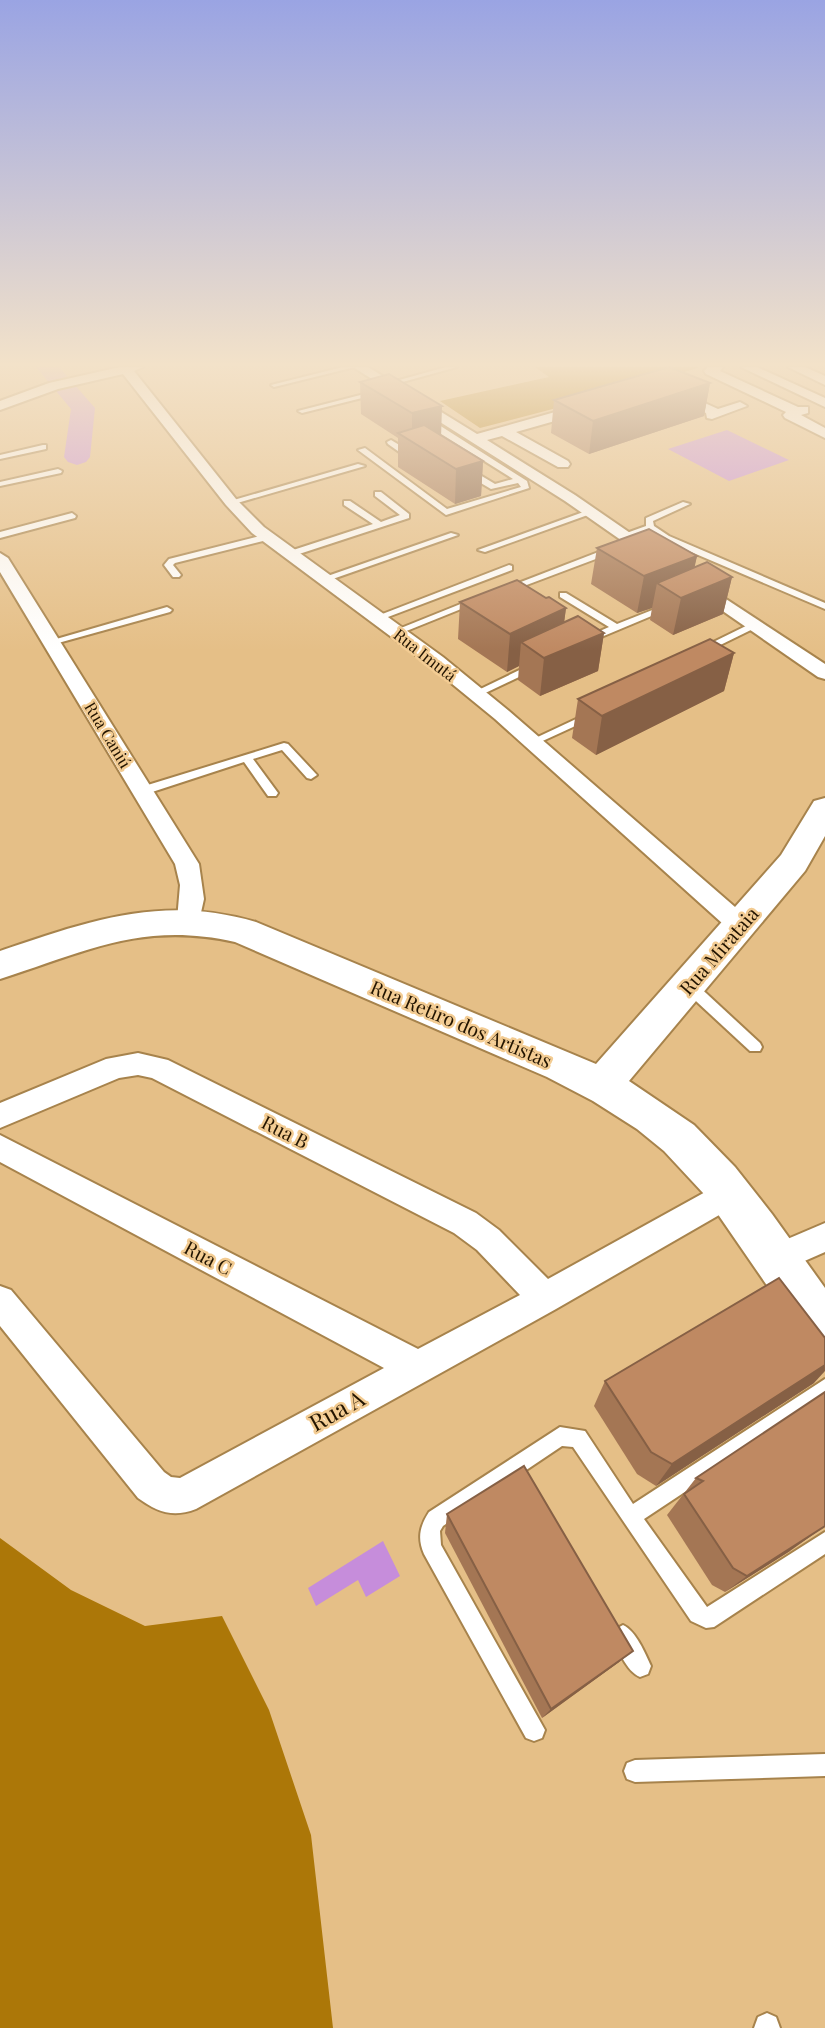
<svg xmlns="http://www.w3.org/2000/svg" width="825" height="2028" font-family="'Playfair Display',serif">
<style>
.forest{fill:#ac7708}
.water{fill:#c68ddb}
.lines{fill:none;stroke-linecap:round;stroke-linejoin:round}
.river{fill:#c68ddb;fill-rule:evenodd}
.lane-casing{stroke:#a7834c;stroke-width:4}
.street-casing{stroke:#a7834c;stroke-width:4}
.secondary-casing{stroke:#a7834c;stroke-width:4}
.lane{fill:#fff;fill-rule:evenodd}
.street{fill:#fff;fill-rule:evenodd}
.secondary{fill:#fff;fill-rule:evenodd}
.wall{fill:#a47654}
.shaded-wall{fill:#866045}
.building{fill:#bf8962;stroke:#866045;stroke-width:2}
.labels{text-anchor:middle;stroke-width:5;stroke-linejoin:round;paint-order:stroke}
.far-street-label{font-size:16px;fill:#221400;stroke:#f3cc93}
.street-label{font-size:19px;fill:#221400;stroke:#f3cc93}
.near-street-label{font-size:23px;fill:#221400;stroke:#f3cc93}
</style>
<rect width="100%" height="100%" fill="#e5bf87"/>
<g class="forest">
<path d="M535,367h165l-56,18 -164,43 -40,-27 109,-24z"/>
<path d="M0,1538l71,52 74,36 77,-10 47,94 42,125 22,193h-333z"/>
</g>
<g class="water">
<path d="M727,430l62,30 -60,21 -61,-32z"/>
<path d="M383,1541l17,35 -34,21 -8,-17 -42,26 -8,-18z"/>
</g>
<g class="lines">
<path class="river" d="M36,367h23l36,41 -5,49 -4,5 -9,3 -9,-3 -4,-5 7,-48z"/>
<g class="lane-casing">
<g id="lane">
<path d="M343,367h12l-81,20 -3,-2z"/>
<path d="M446,367h11l-69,19 -3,-2z"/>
<path d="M380,390l2,3 -80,20 -4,-2z"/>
<path d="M422,418h6l99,63 2,7 -83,27 -88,-65 7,-2 82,61 74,-22 -3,-4 -27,6 -27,-16v-4h6l25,15 18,-5 -91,-57z"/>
<path d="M391,440l20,12v4h-6l-17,-12 -1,-2z"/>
<path d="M43,445h3v4l-46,10v-4z"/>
<path d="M358,464l7,2 -131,38 -7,-2z"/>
<path d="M58,469l4,2 -1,2 -61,13v-4z"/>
<path d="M375,492h6l28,22v4l-116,38h-6v-4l86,-28 -29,-19v-4h6l31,21 19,-7 -25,-19z"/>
<path d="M683,502l7,2 -37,17 1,5 15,10 156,67v6l-162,-69 -14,-10 -24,8 -4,-3 25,-9v-8z"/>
<path d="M589,510l7,2 -111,40 -7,-2z"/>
<path d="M72,513l4,3 -1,2 -75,20v-6z"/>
<path d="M451,533l7,2 -131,46 -8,-2z"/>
<path d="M268,534l4,3 -1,2 -96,24 -2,2 8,10 -2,2h-6l-9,-12 5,-6z"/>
<path d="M614,546l4,3 -1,2 -109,41 -8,-2z"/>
<path d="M509,565l3,1v4l-132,50 -8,-2z"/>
<path d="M560,593h6l51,31 48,-19 8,2 -86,36 -5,-3 2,-2 25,-11 -49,-30z"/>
<path d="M473,599l8,2 -82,33 -8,-2z"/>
<path d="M167,607l5,3 -2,2 -119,33 -5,-3z"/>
<path d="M754,622l3,1v4l-51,25 -9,-2z"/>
<path d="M534,663l4,1v4l-59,28h-8l-1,-2z"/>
<path d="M591,712l4,1v4l-59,27h-8l-1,-2z"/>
<path d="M284,743l4,1 29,31 -6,4 -4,-1 -25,-28 -29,9 25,34 -2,3h-8l-24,-34 -98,32 -4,1 -6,-4 2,-3z"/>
<path d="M689,981l5,1 66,61 2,4 -2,4h-10l-66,-61 -2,-4z"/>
<path d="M825,1379v20l-181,120 63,88 118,-75v22l-111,73 -8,1 -15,-7 -118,-174 -11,-1 -119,80 -3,5 1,14 104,185 -3,8 -8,3 -8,-3 -102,-184c-7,-16 -4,-28 5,-42l131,-85 25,4 48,73z"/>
<path d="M623,1625c13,6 22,28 28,41l-3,8 -8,3c-14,-6 -22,-28 -28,-41l4,-7z"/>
<path d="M825,1754v22l-190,6 -8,-3 -3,-8 3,-8 8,-3z"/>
<path d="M767,2013l9,4 4,11h-26l4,-11z"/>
</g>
</g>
<g class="street-casing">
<g id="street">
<path d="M120,367h23l-9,4 102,128 28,28 179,130 66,54 241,209 3,6 -3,6 -9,3 -9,-3 -237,-213 -66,-54 -177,-132 -26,-28 -103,-131 -65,15 -58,21v-9l49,-18z"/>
<path d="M353,367h15l109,67 103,-29h10v6l-74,21 52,29 2,3 -2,3h-10l-56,-31 -15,4 88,55 90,62 -8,5 -6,-1 -86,-60z"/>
<path d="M708,367h15l-3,4 78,36h10v6l-7,2 24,13v10l-40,-20 -2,-3 3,-3 -80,-38 -2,-3z"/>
<path d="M741,367h16l68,31v9z"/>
<path d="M788,367h17l20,9v9z"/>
<path d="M674,389l44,20 22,-7 7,4 -35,13 -5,-1 -1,-5 -37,-17 -2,-3z"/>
<path d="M0,553l8,5 191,306 5,35 -6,27 -9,3 -9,-3 -3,-6 3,-35 -5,-21 -175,-292z"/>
<path d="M697,580l128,84v15l-7,-2 -127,-88 -3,-4 3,-4z"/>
<path d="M138,1053l30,7 308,153 23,17 49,49 170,-94 11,-4 11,4 4,9 -4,9 -184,106 -360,200c-23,9 -39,3 -58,-11l-138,-172v-40l11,4 153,182 7,5 9,1 204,-110 -384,-206v-27l418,214 102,-54 -43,-45 -23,-17 -302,-155 -14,-3 -19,3 -119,50v-25l106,-44z"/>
<path d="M825,1223v29l-50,22 -11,-5 -5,-10 5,-10z"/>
</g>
</g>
<g class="secondary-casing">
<path id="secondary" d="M825,798v38l-20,35 -176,210 65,44 41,42 37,47 53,74v63l-17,-6 -104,-151 -40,-43 -27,-22 -44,-28 -46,-24 -312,-135c-93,-21 -150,10 -235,37v-28c89,-30 162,-57 256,-29l340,142 185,-209 33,-54z"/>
</g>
<use href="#lane" class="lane"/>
<use href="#street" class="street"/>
<use href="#secondary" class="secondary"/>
</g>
<g class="wall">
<path d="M389,374l52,62 42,25 -2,35 -26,8 -57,-37v-29l-37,-24 -1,-32z"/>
<path d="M710,383l-6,33 -115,38 -38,-21 3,-33z"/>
<path d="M597,548l100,8 -3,11 38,10 -9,37 -50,21 -23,-15 2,-12 -15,5 -46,-29z"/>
<path d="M546,598l20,10 -2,14 40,11 -6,38 -58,25 -22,-16 1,-14 -12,6 -49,-33 2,-37z"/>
<path d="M734,653l-10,38 -128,64 -24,-17 6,-39z"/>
<path d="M605,1381l209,2 -158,103 -19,-12 -43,-68z"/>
<path d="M825,1392l-35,159 -65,41 -13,-7 -45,-70 29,-37z"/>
<path d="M447,1514l172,148 -77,56 -97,-185z"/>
</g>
<g class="shaded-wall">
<path d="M710,383l-6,33 -115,38 4,-33z"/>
<path d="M442,406l-1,33 -29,2v-28z"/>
<path d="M483,461l-2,35 -26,8 1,-35z"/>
<path d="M697,556l-8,37 -32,-10 -5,25 -15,5 7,-37z"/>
<path d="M732,577l-9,37 -50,21 8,-37z"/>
<path d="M566,608l-5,38 -40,-4 -2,24 -12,6 3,-38z"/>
<path d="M604,633l-6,38 -58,25 4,-38z"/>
<path d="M734,653l-10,38 -128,64 6,-39z"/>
<path d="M825,1365v6l-11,12 -158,103 16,-22z"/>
<path d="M825,1526l-35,25 -65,41 22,-16z"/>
<path d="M633,1651l-14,11 -77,56 9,-9z"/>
</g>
<g class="building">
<path d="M669,367l41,16 -117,38 -39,-21z"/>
<path d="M389,374l53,32 -30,7 -52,-31z"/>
<path d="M424,425l59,36 -27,8 -58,-36z"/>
<path d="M649,529l48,27 -53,20 -47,-28z"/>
<path d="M707,562l25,15 -51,21 -24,-15z"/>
<path d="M517,580l29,18 3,-1 17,11 -56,26 -50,-32z"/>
<path d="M578,616l26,17 -60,25 -23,-16z"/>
<path d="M710,639l24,14 -132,63 -24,-17z"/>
<path d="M779,1278l46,60v27l-153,99 -21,-12 -46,-71z"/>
<path d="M825,1392v134l-78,50 -14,-8 -49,-74 19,-13 -7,-3z"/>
<path d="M524,1466l109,185 -82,58 -104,-195z"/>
</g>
<linearGradient id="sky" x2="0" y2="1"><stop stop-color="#9aa4e3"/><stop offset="0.56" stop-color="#f3e2c9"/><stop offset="1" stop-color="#f3e2c9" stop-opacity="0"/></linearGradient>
<rect width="825" height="651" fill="url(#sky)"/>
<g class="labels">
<g class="far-street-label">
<text transform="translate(425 655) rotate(38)" y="6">Rua Imutá</text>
<text transform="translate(108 735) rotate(59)" y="6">Rua Caniú</text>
</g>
<g class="street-label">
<text transform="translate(719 951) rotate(-49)" y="7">Rua Mirataia</text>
<text transform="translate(461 1024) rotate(23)" y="7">Rua Retiro dos Artistas</text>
<text transform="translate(285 1132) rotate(27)" y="7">Rua B</text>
<text transform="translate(208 1258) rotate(28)" y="7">Rua C</text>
</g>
<g class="near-street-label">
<text transform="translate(337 1411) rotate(-29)" y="8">Rua A</text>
</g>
</g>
</svg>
